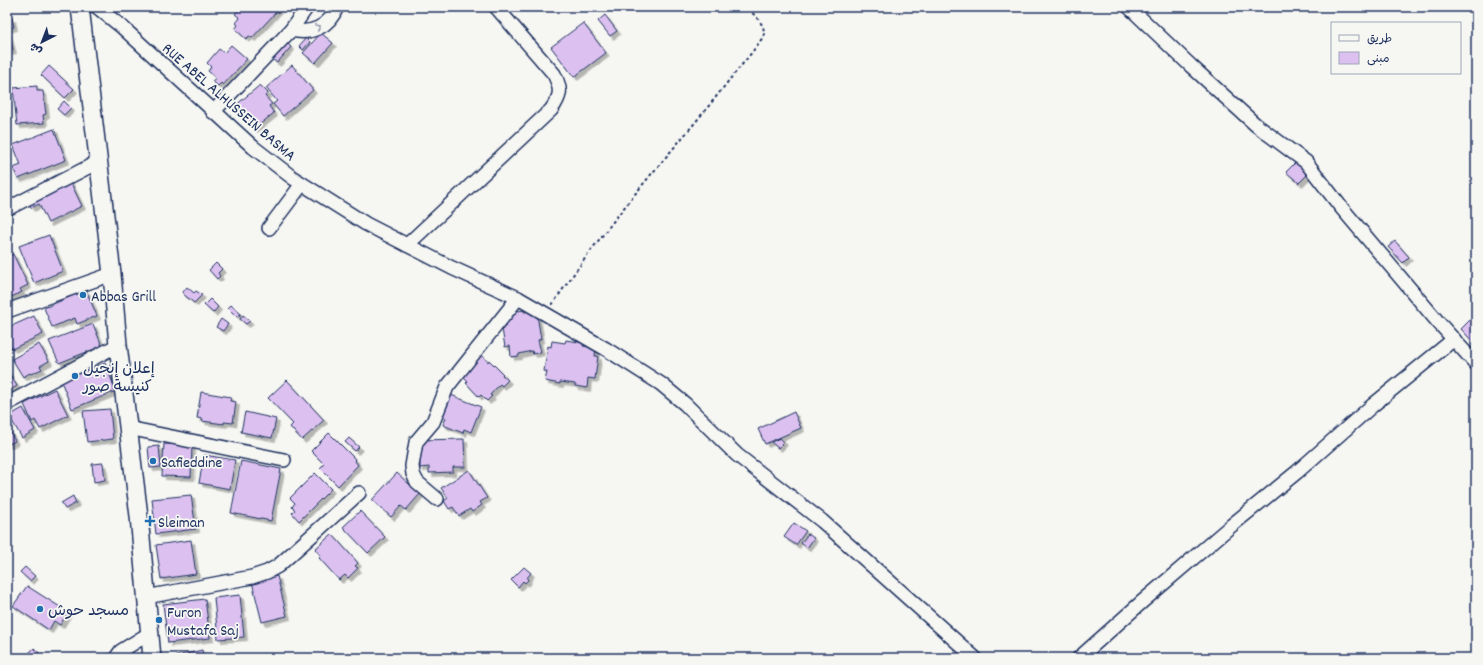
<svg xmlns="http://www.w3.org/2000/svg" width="1483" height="665" font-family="Dekko,'Playpen Sans Arabic',sans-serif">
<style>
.building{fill:#dcc1f0;stroke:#1b2f5e;filter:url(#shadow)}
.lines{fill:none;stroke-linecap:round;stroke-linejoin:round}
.minor-casing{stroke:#1b2f5e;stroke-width:16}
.major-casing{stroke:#1b2f5e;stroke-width:20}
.path{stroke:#1b2f5e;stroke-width:2;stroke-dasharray:3 3;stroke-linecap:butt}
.minor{stroke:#f6f6f2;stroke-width:13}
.major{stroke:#f6f6f2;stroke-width:17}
.oneway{stroke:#8892a8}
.poi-dot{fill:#1f6fb2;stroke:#f6f6f2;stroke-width:1.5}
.labels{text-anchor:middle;stroke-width:3.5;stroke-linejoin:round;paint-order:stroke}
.street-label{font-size:16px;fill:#1b2f5e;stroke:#f6f6f2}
.poi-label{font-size:16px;fill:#1b2f5e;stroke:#f6f6f2;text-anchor:start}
</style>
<defs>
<filter id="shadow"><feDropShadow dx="3.5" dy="3.5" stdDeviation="0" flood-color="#0004"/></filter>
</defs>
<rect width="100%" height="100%" fill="#f6f6f2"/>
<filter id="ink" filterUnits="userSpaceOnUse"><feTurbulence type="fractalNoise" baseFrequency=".025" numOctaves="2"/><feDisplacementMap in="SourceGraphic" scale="8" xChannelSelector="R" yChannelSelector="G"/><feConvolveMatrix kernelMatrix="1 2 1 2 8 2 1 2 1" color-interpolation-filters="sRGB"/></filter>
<g filter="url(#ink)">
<g class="building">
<path d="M241,7h34l3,3 -26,28 -3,-2 -3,3 -11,-10 3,-4 -2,-2 4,-5 -5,-4z"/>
<path d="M605,15l12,16 -7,5 -12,-15z"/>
<path d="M12,18l2,9 -7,2 6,21 -6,2v-33z"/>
<path d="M583,23l23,30 -32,24 -23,-30z"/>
<path d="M321,33l12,10 -18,20 -12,-10z"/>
<path d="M306,38l4,4 -7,8 -4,-4z"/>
<path d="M285,41l6,6 -14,16 -7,-6z"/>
<path d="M231,45l16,14 -24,26 -2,-2 -3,3 -6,-5 4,-3 -8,-7 3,-4 -4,-4 12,-14 5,4z"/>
<path d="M292,65l21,25 -30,26 -10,-12 4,-3 -11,-13z"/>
<path d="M49,66l25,23 -9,9 -24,-23z"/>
<path d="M260,85l8,8 -3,3 7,8 -3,2 5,7 -20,16 -19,-23z"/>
<path d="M37,86v5h6l3,23 -3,1 1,8 -27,2 -4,-37z"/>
<path d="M64,101l7,7 -7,7 -7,-6z"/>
<path d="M54,129l12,31 -48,19 -5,-11 8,-3 -8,-20z"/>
<path d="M1296,162l12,12 -9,9 -13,-11z"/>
<path d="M69,179l13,27 -34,17 -9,-19 -8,4 -3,-9z"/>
<path d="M49,235l14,36 -29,12 -15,-37z"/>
<path d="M1395,241l14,16 -6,6 -15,-16z"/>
<path d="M13,254l15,31 -8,4 2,3 -15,7v-42z"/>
<path d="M216,263l6,6 -4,4 2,3 -3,3 -8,-9z"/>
<path d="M187,287l7,6 2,-2 6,4 -8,8 -12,-10z"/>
<path d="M86,290l11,26 -20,8 -2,-6 -23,9 -8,-19z"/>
<path d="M210,299l8,8 -5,6 -9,-8z"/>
<path d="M231,305l10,9 -4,3 -9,-9z"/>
<path d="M524,310v2l9,-1 1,5 3,-1 4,24 -3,1 3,12 -8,2 -1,-3 -13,3v2l-8,1 -1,-11 -5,1 -4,-24 10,-11z"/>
<path d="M243,315l7,6 -4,3 -6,-5z"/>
<path d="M34,316l9,18 -31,15 -5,-11v-10z"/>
<path d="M221,319l7,5 -5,7 -7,-4z"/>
<path d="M1471,319l5,5v15l-3,3 -12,-13z"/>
<path d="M93,324l9,22 -43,17 -10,-22z"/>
<path d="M566,340l18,3 -1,3 13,2 -1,8h3l-3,23 -7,-1 -1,10 -12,-2v-2l-15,-2v2l-15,-3 2,-9 -3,-1 4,-25 3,1 1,-6 13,2z"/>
<path d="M39,344l10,17 -9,5 2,3 -11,5 -1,-1 -7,4 -11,-18z"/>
<path d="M482,355l6,7 1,-2 14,14 -1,1 6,5 -6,6 -2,-2 -10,11 2,1 -5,5 -6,-6 -2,2 -13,-14 2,-2 -6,-6z"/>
<path d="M105,363l11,28 -44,18 -11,-28z"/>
<path d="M7,370l10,16 -10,6z"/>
<path d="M287,380l37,40 -22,20 -12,-13 3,-3 -25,-26z"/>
<path d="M55,389l13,26 -28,14 -5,-9 -3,2 -8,-18z"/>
<path d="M201,392l30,5 -1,4 6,1 -3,21 -9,-1v2l-22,-3 1,-2 -6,-1z"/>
<path d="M451,395l30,12 -10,25 -7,-3 -1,4 -20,-8 3,-7 -4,-1z"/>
<path d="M23,408l12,22 -13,8 -13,-22z"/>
<path d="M110,409l3,30 -26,3 -4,-31z"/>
<path d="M245,412l31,7 -4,19 -31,-6z"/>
<path d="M794,412l7,16 -36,16 -7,-15z"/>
<path d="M7,426l8,15 -8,4z"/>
<path d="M329,433l27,27 -1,1 3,4 -20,21 -18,-18 4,-4 -13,-13z"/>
<path d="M349,438l10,9 -4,4 -10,-9z"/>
<path d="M780,438l4,4 -6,6 -7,-6z"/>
<path d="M464,439l1,28h-12v5l-24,1v-6l-9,1 -1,-28z"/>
<path d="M164,444l28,1 -1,32 -29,-1z"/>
<path d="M159,446l2,21 -11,1 -2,-21z"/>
<path d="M204,455l31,5 -5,29 -31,-6z"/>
<path d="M241,461l40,8 -10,52 -40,-8z"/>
<path d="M103,463l2,17 -11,2 -2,-18z"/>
<path d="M469,470l18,28 -7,4 2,3 -10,7 -2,-3 -11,7 -6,-9 -4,2 -5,-8 4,-3 -7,-10z"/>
<path d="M315,473l16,16 -32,32 -7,-8 3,-3 -3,-3 3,-4 -5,-5z"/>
<path d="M397,473l23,21 -14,16 -5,-4 -10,11 -19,-17z"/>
<path d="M191,495l5,34 -40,5 -4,-35z"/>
<path d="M73,496l3,7 -11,6 -4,-6z"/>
<path d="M360,511l25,26 -17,16 -25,-26z"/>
<path d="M794,523l12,8 -10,14 -12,-8z"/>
<path d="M332,534l26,29 -3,3 3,2 -10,10 -3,-3 -6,5 -20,-22 2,-2 -6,-7z"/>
<path d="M808,534l6,4 -7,10 -6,-5z"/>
<path d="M191,540l5,34 -35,5 -5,-34z"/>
<path d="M25,567l10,9 -5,5 -10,-9z"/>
<path d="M524,567l7,6 -4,5 1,2 -3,3 -2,-2 -5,6 -7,-7z"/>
<path d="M277,576l10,40 -25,6 -10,-40z"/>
<path d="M27,586l41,26 -8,13 -6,-4 -5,9 -36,-24z"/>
<path d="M240,595l4,42 -26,2 -4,-41z"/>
<path d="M205,599l5,39 -42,5 -5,-39z"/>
<path d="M34,648l10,10h-20z"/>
<path d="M202,650l2,8h-35z"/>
</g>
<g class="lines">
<g class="minor-casing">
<g id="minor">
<path d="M97,7l25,20 131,120 40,31 73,46 86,44 66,30 88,51 55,35 24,20 52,51 85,66 153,137"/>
<path d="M1129,7l62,59 65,59 50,37 34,44 98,116 38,42"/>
<path d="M291,30c20,5 38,-3 46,-23"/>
<path d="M213,112l78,-82 16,-23"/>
<path d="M7,209l91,-47"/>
<path d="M269,228l33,-44"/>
<path d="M407,245l144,-135c10,-14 11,-20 3,-36l-58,-67"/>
<path d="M7,311l105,-37"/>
<path d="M7,404l111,-59"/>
<path d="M128,428l156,32"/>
<path d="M437,499l-20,-17 -4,-8 -1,-8 4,-24 17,-20 14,-35 71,-89"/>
<path d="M146,597l106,-20 15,-5 11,-6 81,-73"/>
<path d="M116,658l5,-7 29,-18"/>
<path d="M1079,658l64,-57 89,-76 65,-53 76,-67 81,-66"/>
</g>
</g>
<g class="major-casing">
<path id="major" d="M80,7l32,267 6,71 21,171 13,142"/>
</g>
<path class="path" d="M552,305c30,-44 63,-87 97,-128 27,-32 55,-64 81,-98 6,-7 34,-40 34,-45 1,-11 -12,-21 -18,-27"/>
<use href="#minor" class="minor"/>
<use href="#major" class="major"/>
</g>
<defs><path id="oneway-chevron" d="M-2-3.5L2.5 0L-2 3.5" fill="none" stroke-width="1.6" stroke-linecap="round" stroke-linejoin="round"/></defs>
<use class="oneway" href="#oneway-chevron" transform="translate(318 27) rotate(-25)"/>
</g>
<g class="poi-dot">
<circle cx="83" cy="295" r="4"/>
<circle cx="75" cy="376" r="4"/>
<circle cx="153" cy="461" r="4"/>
<path d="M148 515h4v4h4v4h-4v4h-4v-4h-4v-4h4z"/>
<circle cx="40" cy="609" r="4"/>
<circle cx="159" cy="620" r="4"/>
</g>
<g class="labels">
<g class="street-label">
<text transform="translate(230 101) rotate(41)" y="6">RUE ABEL ALHUSSEIN BASMA</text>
</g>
<g class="poi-label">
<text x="91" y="301">Abbas Grill</text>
<text x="83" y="373">إعلان إنجيل<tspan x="83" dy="18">كنيسة صور</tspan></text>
<text x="161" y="467">Safieddine</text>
<text x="158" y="527">Sleiman</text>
<text x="48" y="615">مسجد حوش</text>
<text x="167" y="617">Furon<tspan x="167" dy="18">Mustafa Saj</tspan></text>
</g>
</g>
<rect width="1483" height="665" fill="none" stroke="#f6f6f2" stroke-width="24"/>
<rect x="12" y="12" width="1459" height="641" fill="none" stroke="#1b2f5e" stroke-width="1.5" filter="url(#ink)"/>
<rect x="1331" y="22" width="130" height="52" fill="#f6f6f2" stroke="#9ea6b7"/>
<rect x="1339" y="35" width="20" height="6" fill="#f6f6f2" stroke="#9ea6b7"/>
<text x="1367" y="42" font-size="12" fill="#1b2f5e">طريق</text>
<rect x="1339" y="52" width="20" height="12" fill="#dcc1f0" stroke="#9ea6b7"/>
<text x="1367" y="62" font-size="12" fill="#1b2f5e">مبنى</text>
<g transform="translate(42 42) rotate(222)" stroke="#f6f6f2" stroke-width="3" paint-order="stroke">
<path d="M0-3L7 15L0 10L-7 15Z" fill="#1b2f5e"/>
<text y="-6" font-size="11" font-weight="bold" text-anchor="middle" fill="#1b2f5e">ش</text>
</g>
</svg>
